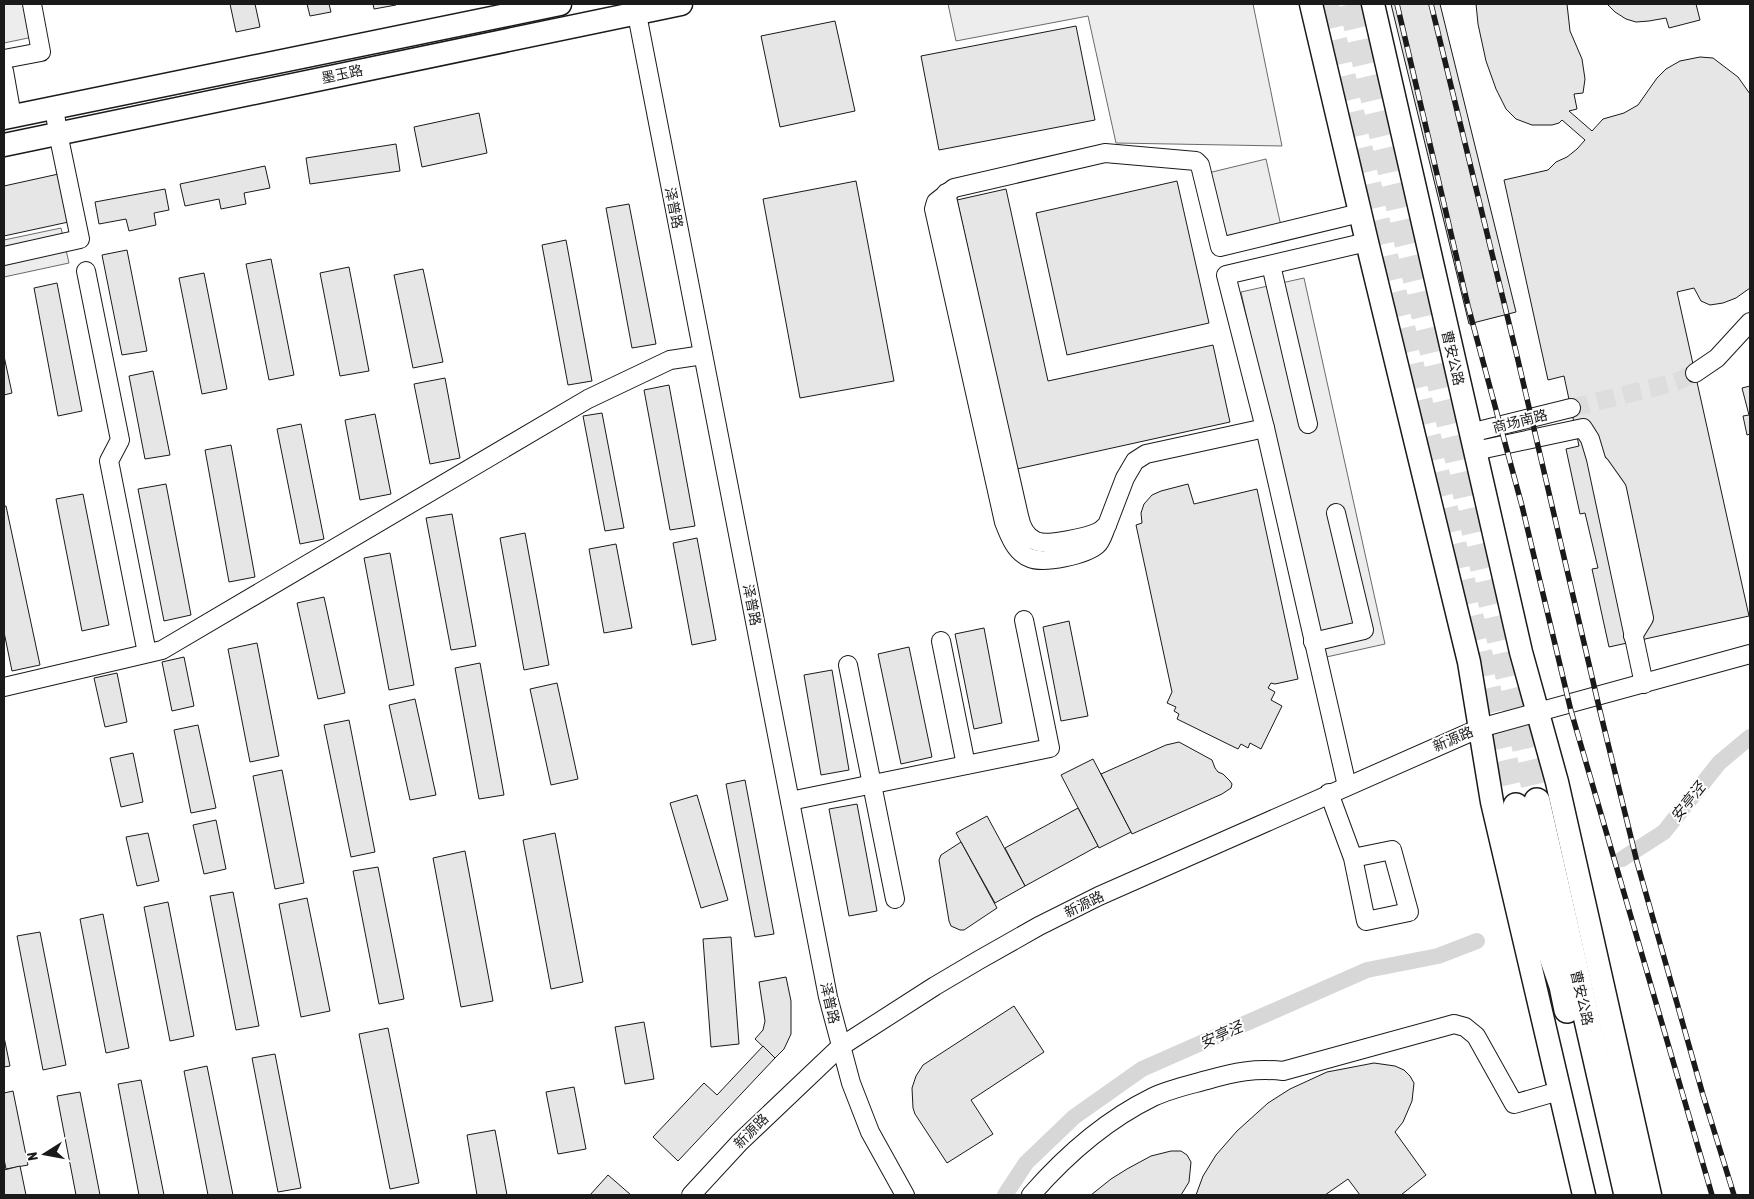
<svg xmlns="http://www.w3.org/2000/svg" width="1754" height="1199" font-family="'Asap Condensed','Noto Sans SC',sans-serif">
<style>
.built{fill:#ededed;stroke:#6a6a6a}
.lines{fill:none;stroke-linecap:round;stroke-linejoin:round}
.canal{stroke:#d7d7d7;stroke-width:16}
.building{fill:#e6e6e6;stroke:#1a1a1a}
.minor-tunnel{stroke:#ddd;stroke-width:18;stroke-dasharray:18 9;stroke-linecap:butt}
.highway-tunnel{stroke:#ddd;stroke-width:25;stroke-dasharray:25 12;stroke-linecap:butt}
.minor-casing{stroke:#1a1a1a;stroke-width:20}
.major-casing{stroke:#1a1a1a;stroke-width:25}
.highway-casing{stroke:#1a1a1a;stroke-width:28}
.minor{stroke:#fff;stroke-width:18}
.major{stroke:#fff;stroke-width:22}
.highway{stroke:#fff;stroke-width:25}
.rail-casing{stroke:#1a1a1a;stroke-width:5.5}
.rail{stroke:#fff;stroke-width:4;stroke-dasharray:11;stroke-linecap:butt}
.labels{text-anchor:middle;stroke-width:4;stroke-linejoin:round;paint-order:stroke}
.street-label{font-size:14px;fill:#1a1a1a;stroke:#fff}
.water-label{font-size:15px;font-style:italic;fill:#1a1a1a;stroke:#fff}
</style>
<rect width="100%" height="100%" fill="#fff"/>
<g class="built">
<path d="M4,4h23l6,33 -29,6z"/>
<path d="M948,4h305l29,142 -166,-3 -28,-127 -132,25z"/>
<path d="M1266,159l15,67 -59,13 -14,-66z"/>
<path d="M61,228l8,35 -65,14v-37z"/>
<path d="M1304,278l81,366 -63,14 -81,-366z"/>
</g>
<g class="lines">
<g class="canal">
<path d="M1622,859l42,-27 55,-69 31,-26"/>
<path d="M1005,1195l21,-32 48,-46 68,-48 225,-99 71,-14 39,-15"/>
</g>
</g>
<g class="building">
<path d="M230,4h25l5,23 -24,5z"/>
<path d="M307,4h22l2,8 -21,4z"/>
<path d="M373,4h23v1l-22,4z"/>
<path d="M1391,4h49l76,308 -47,12z"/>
<path d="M1476,4h91l3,27 12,28 3,20 -2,14 -9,1 3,15 -8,2 23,20 11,-12 21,-6 14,-8 19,-27 9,-9 14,-8 20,-4 13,1 25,19 12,17v194l-14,10 -13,5 -13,2 -9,-4 -7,-13 -17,4 72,324 -140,31 -17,-78 6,-1 -13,-55 -5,1 -14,-65 13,-3 -15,-70 -16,4 -44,-200 44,-10 8,-8 11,-5 10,-8 8,-9 -23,-20 -3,3 -7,2h-20l-16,-6 -10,-10 -10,-20 -10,-28 -8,-37z"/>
<path d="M1607,4h89l4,16 -31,8 -3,-10 -17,3 -13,1 -10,-3 -11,-7z"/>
<path d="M835,21l20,90 -75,16 -19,-91z"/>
<path d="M1076,26l19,94 -156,30 -18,-94z"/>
<path d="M479,113l8,40 -65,14 -8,-40z"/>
<path d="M396,144l4,27 -90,13 -4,-26z"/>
<path d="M265,166l5,22 -26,5 2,11 -25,5 -2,-10 -34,7 -5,-22z"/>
<path d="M63,173l10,48 -69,15v-50z"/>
<path d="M856,181l38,200 -94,17 -37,-199z"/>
<path d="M1177,181l32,142 -142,32 -31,-142z"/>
<path d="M165,189l4,21 -15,3 2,12 -27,6 -3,-12 -27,5 -4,-22z"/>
<path d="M1006,189l42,192 165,-36 17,77 -213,47 -60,-269z"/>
<path d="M629,204l27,140 -24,4 -26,-140z"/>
<path d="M566,240l26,141 -24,4 -26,-140z"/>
<path d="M127,250l20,101 -25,4 -20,-100z"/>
<path d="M271,259l23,116 -25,5 -23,-116z"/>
<path d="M349,267l20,104 -29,5 -20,-103z"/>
<path d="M423,269l20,93 -30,6 -19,-93z"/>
<path d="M204,273l23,116 -25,5 -23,-116z"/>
<path d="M57,283l25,128 -24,5 -24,-128z"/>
<path d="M4,356l8,37 -8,2z"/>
<path d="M153,371l17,84 -25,4 -16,-83z"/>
<path d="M445,378l15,80 -30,6 -16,-80z"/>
<path d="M669,385l26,141 -25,4 -26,-140z"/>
<path d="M1750,386v48l-3,1 -4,-19 6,-1 -7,-27z"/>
<path d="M602,413l22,115 -19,3 -22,-115z"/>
<path d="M375,414l16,80 -31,6 -15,-80z"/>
<path d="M301,424l23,115 -24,5 -23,-115z"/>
<path d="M231,445l24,132 -26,5 -24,-132z"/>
<path d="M166,484l25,131 -27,6 -26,-132z"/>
<path d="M1188,484l6,20 63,-15 41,190 -23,5 -4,-1 -3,5 7,4 -4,8 11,6 -21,43 -11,-6 -2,5 -7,-4 -3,5 -61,-30 2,-5 -5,-3 2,-4 -9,-4 5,-11 -36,-167 6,-2 -1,-10 3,-9 8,-9 9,-4z"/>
<path d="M83,494l26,131 -27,6 -26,-132z"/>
<path d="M4,506h2l34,159 -28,6 -8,-39z"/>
<path d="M452,514l24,132 -25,4 -25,-132z"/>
<path d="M525,533l24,132 -25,5 -24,-132z"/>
<path d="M697,538l19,102 -24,5 -19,-102z"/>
<path d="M616,544l16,84 -28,5 -15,-84z"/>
<path d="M390,553l24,132 -25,5 -25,-132z"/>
<path d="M324,597l21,96 -27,6 -21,-96z"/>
<path d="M1069,621l19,95 -27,5 -18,-94z"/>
<path d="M984,628l18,95 -28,6 -19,-95z"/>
<path d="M257,643l22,113 -29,6 -22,-113z"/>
<path d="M909,647l23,110 -31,7 -23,-110z"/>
<path d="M184,657l10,49 -22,5 -10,-49z"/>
<path d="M480,663l24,132 -25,4 -24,-131z"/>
<path d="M832,670l17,100 -28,5 -17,-100z"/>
<path d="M117,673l10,49 -22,5 -11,-49z"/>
<path d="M557,683l21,96 -27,6 -21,-96z"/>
<path d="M415,699l21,96 -26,5 -21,-95z"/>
<path d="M349,720l26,132 -24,5 -27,-132z"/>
<path d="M198,725l18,83 -25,5 -17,-83z"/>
<path d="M1179,742l33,18 3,8 3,4 5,2 7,7 2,3 -1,4 -9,6 -90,40 -31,-60 65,-29z"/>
<path d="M133,753l10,49 -22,5 -11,-49z"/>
<path d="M1093,759l38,73 -32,16 -38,-73z"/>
<path d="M282,770l22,113 -29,6 -22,-113z"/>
<path d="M745,780l29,154 -19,3 -29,-153z"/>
<path d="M697,795l31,105 -27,8 -31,-105z"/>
<path d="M857,804l20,107 -28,5 -20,-107z"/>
<path d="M1078,808l20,38 -73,40 -20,-38z"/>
<path d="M987,816l38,70 -30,17 -39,-70z"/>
<path d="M216,820l10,49 -22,5 -11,-49z"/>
<path d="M148,833l11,48 -22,5 -11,-49z"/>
<path d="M555,833l28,149 -32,7 -28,-149z"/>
<path d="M961,842l36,66 -33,22h-4l-9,-4 -2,-5 -10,-61 2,-5z"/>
<path d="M465,851l28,150 -32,6 -28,-149z"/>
<path d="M378,867l26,132 -25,5 -26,-133z"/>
<path d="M233,892l26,134 -23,4 -26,-134z"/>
<path d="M307,898l23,113 -29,6 -22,-113z"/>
<path d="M168,902l26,134 -24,5 -26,-134z"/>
<path d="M103,914l26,134 -23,5 -26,-134z"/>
<path d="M40,932l26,133 -23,5 -26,-134z"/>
<path d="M731,937l8,107 -28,3 -8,-108z"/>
<path d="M786,977l5,24v33l-7,15 -9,9 -20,-19 8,-9 2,-9 -6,-39z"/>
<path d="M1014,1006l30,46 -73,48 22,34 -46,29 -32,-49 -2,-6 -1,-20 4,-12 7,-11z"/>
<path d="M644,1022l10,57 -29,5 -10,-57z"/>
<path d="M388,1028l31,155 -29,6 -31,-155z"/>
<path d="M4,1037l6,29 -6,1z"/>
<path d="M763,1046l12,12 -97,103 -25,-24 51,-54 13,12z"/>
<path d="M275,1054l26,134 -23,4 -26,-134z"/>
<path d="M1374,1063l21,3 9,4 6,6 4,7 -2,18 -9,21 -8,10 31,43 -25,20h-41l-12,-16 -23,16h-129l7,-19 13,-21 21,-24 31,-28 22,-14 37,-17z"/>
<path d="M207,1066l26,129h-25l-24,-124z"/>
<path d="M141,1080l23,115h-25l-21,-111z"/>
<path d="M574,1087l12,62 -28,5 -12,-62z"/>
<path d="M13,1091l15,74 -22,4 -2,-10v-66z"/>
<path d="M80,1092l20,103h-24l-19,-99z"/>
<path d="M495,1130l12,65h-30l-10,-60z"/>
<path d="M1171,1151h10l6,4 4,7 -2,20 -8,13h-90l20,-16 16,-10 24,-13z"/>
<path d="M20,1166l6,29h-22v-25z"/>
<path d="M608,1175l23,20h-41z"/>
</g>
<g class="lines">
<path class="minor-tunnel" d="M1571,408l105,-26 19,-9"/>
<g class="highway-tunnel">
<path d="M1326,4l190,802"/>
<path d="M1351,4l186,797"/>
</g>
<g class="minor-casing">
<g id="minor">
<path d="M635,4l193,993 23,86 19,49 35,63"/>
<path d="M4,59l37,-7 -9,-48"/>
<path d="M4,71l8,45"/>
<path d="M946,193l73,323c2,10 7,21 17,25 11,5 51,-4 62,-9 4,-2 6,-5 9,-7l18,-47 10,-17 11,-7 119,-26 -39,-153 141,-33"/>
<path d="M4,256l76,-17 -22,-106 -4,-26"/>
<path d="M1271,265l37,159"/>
<path d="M86,271l34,169 -11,21 38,192"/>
<path d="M1695,373l22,-15 33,-36"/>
<path d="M1265,428l82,358"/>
<path d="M1470,433l101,-25"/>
<path d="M1475,451l108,-23 7,11 6,20 48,225"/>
<path d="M1600,465l17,24 27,129 -11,18"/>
<path d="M1107,525c-3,6 -5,16 -10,20 -12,10 -53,19 -67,13 -15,-6 -21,-23 -26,-36l-70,-313 2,-7 18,-14 151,-35 91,8 4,4 20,82 140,-34"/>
<path d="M941,641l25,124"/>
<path d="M1313,642l51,-12 -28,-117"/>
<path d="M848,665l47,234"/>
<path d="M4,687l158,-37 426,-251 82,-39 33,-5"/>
<path d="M1329,793l24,65 13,63 43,-9 -17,-62 -39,8"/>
<path d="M790,801l260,-53 -26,-128"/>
<path d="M691,1195l49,-53 100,-95 95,-61 44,-26 60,-34 60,-30 381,-168 270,-74"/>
<path d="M1031,1195c34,-39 75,-75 122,-98 17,-8 36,-12 54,-17 28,-8 48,-12 76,-9l171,-47 11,3 11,9 38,68 45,-13"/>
</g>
</g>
<g class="major-casing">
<g id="major">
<path d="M1311,4l56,238 102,420 23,140 92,393"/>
<path d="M1373,4l148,648 36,130 93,413"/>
<path d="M4,118l556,-114"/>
<path d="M4,145l677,-141"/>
</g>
</g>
<g class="highway-casing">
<g id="highway">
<path d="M1537,801l90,394"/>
<path d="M1516,806l32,139 14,41 5,24"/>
</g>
</g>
<use href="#minor" class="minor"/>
<use href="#major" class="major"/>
<use href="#highway" class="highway"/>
<g class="rail-casing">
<g id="rail">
<path d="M1397,4l71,302 54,200 49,205 141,484"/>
<path d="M1431,4l86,352 82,351 38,155 66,233 31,100"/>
</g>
</g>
<use href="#rail" class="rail"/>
</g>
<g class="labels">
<g class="street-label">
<text transform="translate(342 74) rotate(-12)" y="5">墨玉路</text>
<text transform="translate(674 208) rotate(79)" y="5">泽普路</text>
<text transform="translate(1453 358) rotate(77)" y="5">曹安公路</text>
<text transform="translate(1520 421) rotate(-14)" y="5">商场南路</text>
<text transform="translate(752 605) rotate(79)" y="5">泽普路</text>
<text transform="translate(1453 739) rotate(-23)" y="5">新源路</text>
<text transform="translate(1084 904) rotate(-26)" y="5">新源路</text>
<text transform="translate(1582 998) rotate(77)" y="5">曹安公路</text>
<text transform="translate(830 1003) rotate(77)" y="5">泽普路</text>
<text transform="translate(751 1131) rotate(-45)" y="5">新源路</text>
</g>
<g class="water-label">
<text transform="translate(1688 802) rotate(-51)" y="5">安亭泾</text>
<text transform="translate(1221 1035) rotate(-24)" y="5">安亭泾</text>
</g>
</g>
<rect width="1754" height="1199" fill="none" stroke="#1a1a1a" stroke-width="10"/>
<g transform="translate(45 1154) rotate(259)" stroke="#ffffff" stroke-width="4" paint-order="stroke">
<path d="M0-4L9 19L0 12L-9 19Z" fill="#1a1a1a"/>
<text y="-8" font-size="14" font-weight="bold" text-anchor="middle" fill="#1a1a1a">N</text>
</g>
</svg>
